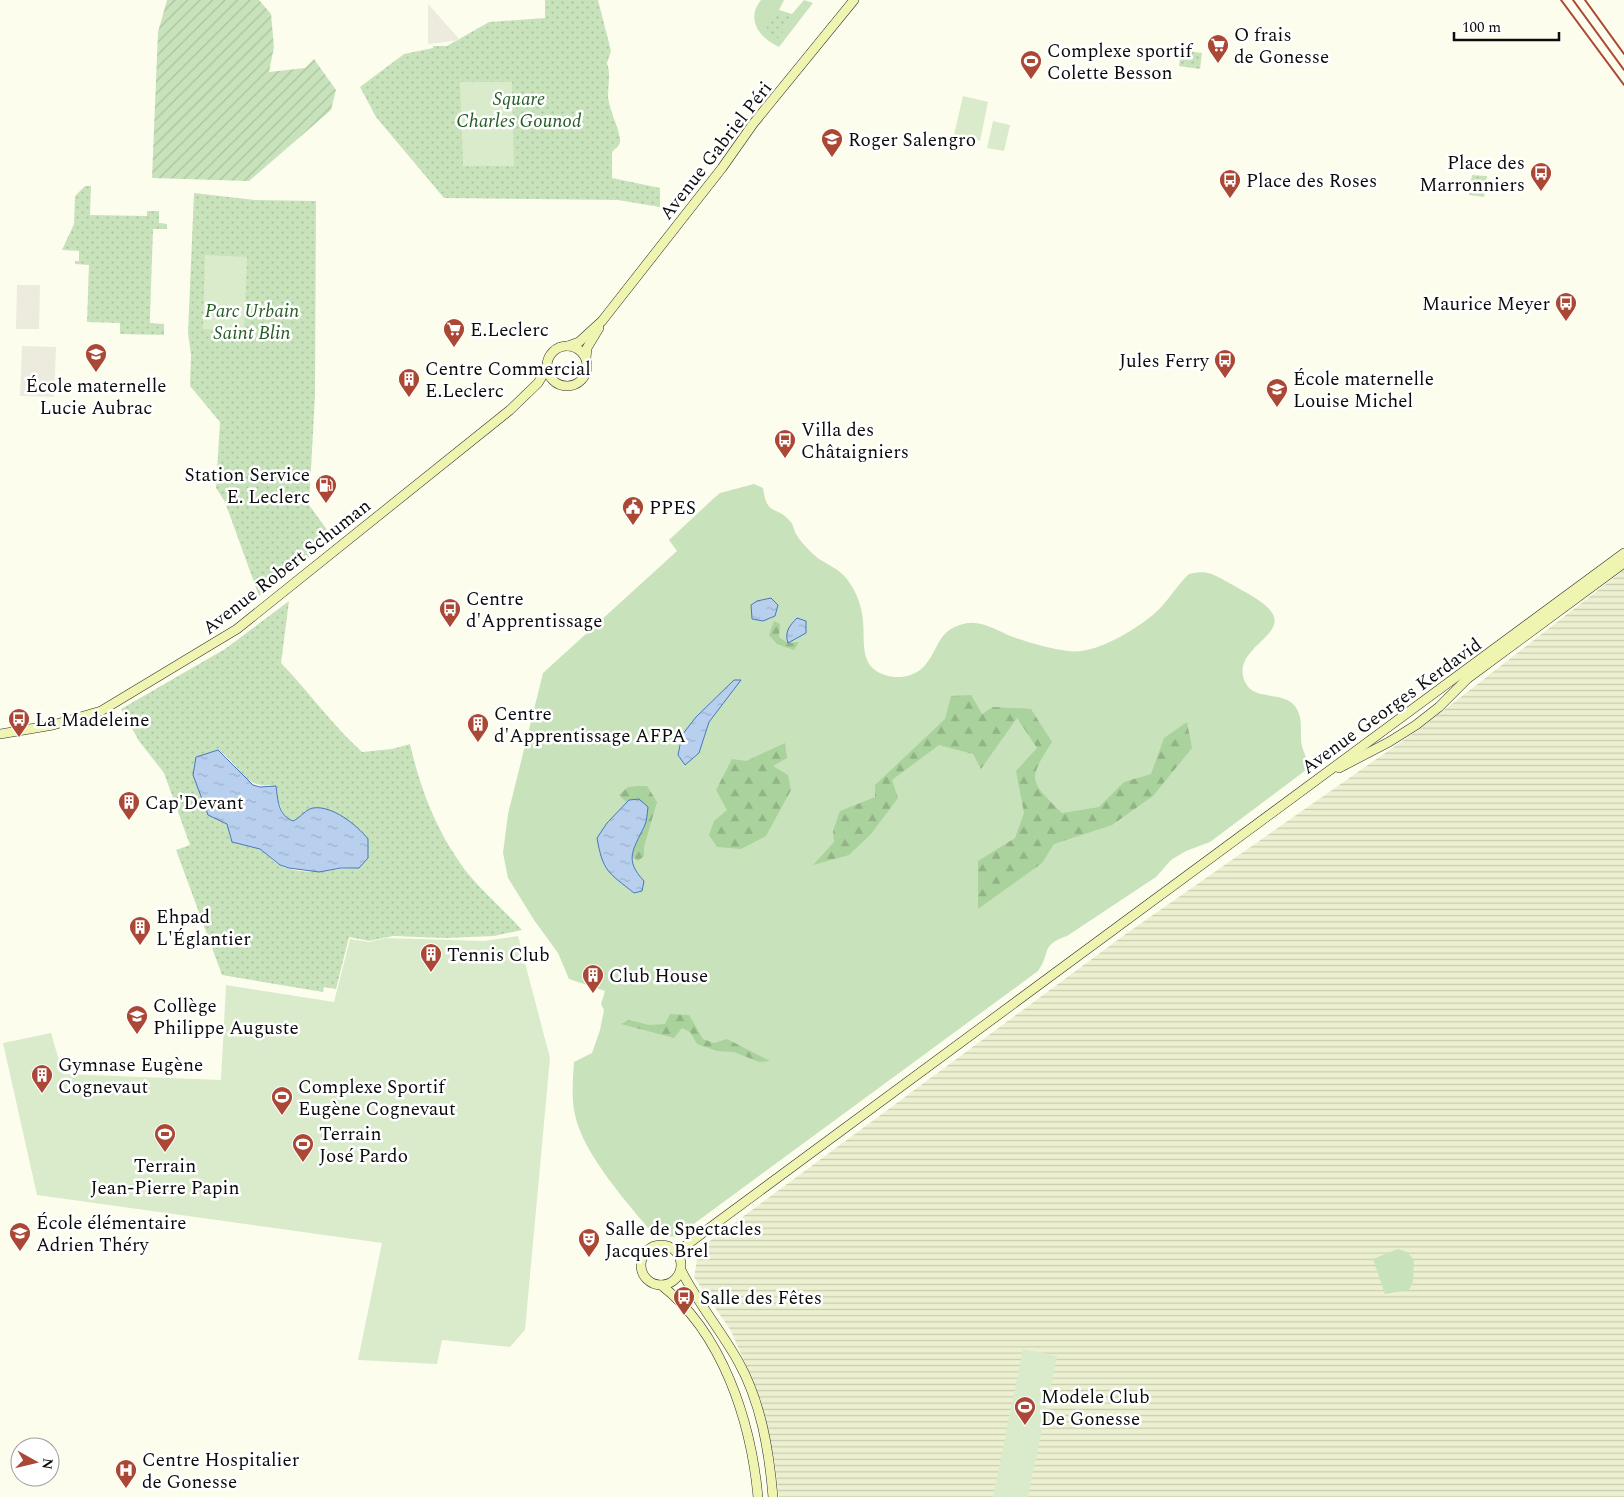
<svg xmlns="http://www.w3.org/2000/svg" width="1624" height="1497" font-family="Spectral,serif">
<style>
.farmland{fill:url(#farmland-rules)}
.grass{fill:#c8e3bb}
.forest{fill:url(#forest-firs)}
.park{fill:url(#park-dots);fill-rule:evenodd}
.garden{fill:url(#garden-furrows)}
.pitch{fill:#daebcc}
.plaza{fill:#ecebdd}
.water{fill:url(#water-ripples);stroke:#4777bd}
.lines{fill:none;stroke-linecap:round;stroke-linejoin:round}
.secondary-casing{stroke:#2e2e2e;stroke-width:10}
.secondary{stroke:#eff5b0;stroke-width:9}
.rail{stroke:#ab4735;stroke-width:2}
.labels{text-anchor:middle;stroke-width:5;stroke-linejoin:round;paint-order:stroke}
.poi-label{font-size:19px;fill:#0c0c0c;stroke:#fff;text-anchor:start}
.park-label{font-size:19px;font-style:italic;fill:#255c24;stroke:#fff}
.street-label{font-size:19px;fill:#0c0c0c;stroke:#fff}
</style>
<defs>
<pattern id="farmland-rules" width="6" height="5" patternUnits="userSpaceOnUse" patternTransform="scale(1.25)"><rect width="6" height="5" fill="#ecf0d0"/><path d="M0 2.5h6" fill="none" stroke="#c9cdb1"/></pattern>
<pattern id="forest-firs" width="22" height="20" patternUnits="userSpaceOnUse" patternTransform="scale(1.25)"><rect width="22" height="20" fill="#aad29c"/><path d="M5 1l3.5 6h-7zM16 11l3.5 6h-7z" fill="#91b385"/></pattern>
<pattern id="park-dots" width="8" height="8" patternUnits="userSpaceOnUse" patternTransform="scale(1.25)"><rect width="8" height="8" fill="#c8e3bb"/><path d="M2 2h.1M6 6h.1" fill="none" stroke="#abc2a0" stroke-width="1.8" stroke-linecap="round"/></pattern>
<pattern id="garden-furrows" width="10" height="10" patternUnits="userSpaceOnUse" patternTransform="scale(1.25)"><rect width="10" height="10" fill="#c8e3bb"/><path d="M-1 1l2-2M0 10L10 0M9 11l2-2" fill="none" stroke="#abc2a0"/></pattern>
<pattern id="water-ripples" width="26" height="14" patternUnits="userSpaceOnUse" patternTransform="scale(1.25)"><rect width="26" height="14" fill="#b8cfee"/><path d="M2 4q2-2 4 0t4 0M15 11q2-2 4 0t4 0" fill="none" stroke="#9db1cb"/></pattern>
</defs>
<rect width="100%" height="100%" fill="#fdfded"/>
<path class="farmland" d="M1624,570v927h-845l-5,-40 -29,-94 -14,-32 -37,-54 5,-28 428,-316 294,-205z"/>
<g class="grass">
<path d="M761,0h23l-5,10 13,4 12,-14 9,3 -34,44c-19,-8 -34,-28 -18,-47z"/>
<path d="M754,484l9,4c4,29 13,17 27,33 3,3 4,9 6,13 4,7 10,13 15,18 11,12 29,15 38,30 8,11 13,25 14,39 2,21 -4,46 22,54 14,5 32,1 41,-11 14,-17 11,-33 37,-40 18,-5 34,7 50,13 17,6 38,12 55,14 27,4 67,-21 86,-37 13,-11 22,-28 35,-40 20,-5 25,1 42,10 12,7 25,13 35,22 32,28 -37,40 -21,76 8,18 34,10 47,21 13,12 7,28 10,43 2,7 5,14 8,21l-100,75 -24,9 -15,9 -15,17 -89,59c-28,10 -15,16 -29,35l-362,266 -22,-2c-25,-30 -71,-81 -79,-120 -4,-18 -2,-36 -1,-53l18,-9 8,-23 4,-20 -3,-6 4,-13 -36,-12 -11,-26 -24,-33 -26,-42 -5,-25 5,-39 35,-141 134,-122 -8,-11 44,-41 7,-6z"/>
<path d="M1398,1249l9,3 7,8 -1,21 -4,9 -24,4 -12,-35z"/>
</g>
<g class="forest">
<path d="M774,621l6,3 -1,13 9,6 11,-1 -5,8 -17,-6 -8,-9z"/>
<path d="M971,695l11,19 11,-7 38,2 21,33c-25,39 -23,38 10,71l37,-6 25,-25 27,-8 13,-36 23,-16 5,26 -39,48 -41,29 -58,19 -12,19 -64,46v-48l37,-23 9,-25 -8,-42 21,-23 -20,-30 -36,51 -8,-15 -34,-9 -47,35 6,18 -27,36 -22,21 -36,10 21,-23 -1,-11 7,-20 35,-14v-12l70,-66 6,-23z"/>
<path d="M785,743l2,15 -14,8 15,9 3,15 -25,46 -25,13 -24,-2 -8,-12 5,-14 13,-11 -11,-20 16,-31 14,2z"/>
<path d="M637,786h10l10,16 -13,45v9l-6,5 -7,-5 7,-19 7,-11 -16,-26 -3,2 -7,-7 9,-8z"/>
<path d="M670,1014l19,1 14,24 11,4 13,-4 43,22 -11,1 -25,-10 -17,-1 -20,-7 -7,-12 -8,-4 -8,10 -53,-14 8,-4 20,5 16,-1z"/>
</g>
<g class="park">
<path d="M545,0h53l13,51 -4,12c4,10 1,23 1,34 2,15 10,28 12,42 1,6 -4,9 -8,13v26l48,10v19l-42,-7 -174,-2 -68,-81 -16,-30 44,-33 29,-6v-2h14l42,-24 56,-4z"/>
<path d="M773,14l17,2 -5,13 -7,9 -9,-3 -4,-14z"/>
<path d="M1181,50l21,3 -2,16 -21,-3z"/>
<path d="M1472,175l15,1 -3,21 -15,-2z"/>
<path d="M85,186h6l-1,29 57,1v-5h12v12l8,1v5h-14l-3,87v7l14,1v11l-44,-1v-11l-33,-1 2,-57 -14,-1v-3h4v-10l-17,-1 12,-26 1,-28z"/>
<path d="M194,193l61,7 61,1 -1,195 -6,109 24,33 -74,58 -34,-94 -9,-14 4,-66 -30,-36 1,-32 -3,-21z"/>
<path d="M289,601l-8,62c28,29 51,62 81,89l30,-3 18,-5c11,48 28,91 59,131 16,19 36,36 53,55l-28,6 -49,2 -52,-2 -24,5 -20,-4 -13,52 -12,-2 -1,5 -101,-17 -46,-125 14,-5 -26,-72 -25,-32 -18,-32 104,-60zM218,750c20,12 27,40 53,35l14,32 8,4 15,-10 51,57c-25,0 -53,9 -78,-2 -8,-4 -14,-13 -22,-17 -10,-5 -20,-5 -29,-11l-1,-9 -33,-72z"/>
</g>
<path class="garden" d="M167,0h92l12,14 3,33 -5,25 36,-4 9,-9 22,31 -5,20 -82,71 -97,-3 6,-146z"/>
<g class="pitch">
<path d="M460,82h52l2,84h-51z"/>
<path d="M963,96l25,6 -8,39 -26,-6z"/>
<path d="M993,121l17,4 -6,26 -17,-3z"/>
<path d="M205,255l42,2 -3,73 -41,-1z"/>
<path d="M518,936l32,122 -25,272 -15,17 -68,-7 -5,24 -79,-4 24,-117 -345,-48 -34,-152 48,-10 12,41 158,6 5,-95 108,17 16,-63 19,3 17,-4 97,3z"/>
<path d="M1023,1349l34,7 -29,141h-35z"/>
</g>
<g class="plaza">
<path d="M428,4l32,36 -32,4z"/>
<path d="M17,285h23l-1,44h-23z"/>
<path d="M22,346l34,1 -2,50 -34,-1z"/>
</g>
<g class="water">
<path d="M771,598l7,7 -3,11 -12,5 -11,-2 -1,-14 6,-4z"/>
<path d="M797,618l9,3v12l-18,10c-4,-11 2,-18 9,-25z"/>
<path d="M734,680h7l-32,42 -10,31 -14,12 -7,-10 4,-20 14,-18z"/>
<path d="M218,750l35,35 7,2 16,-1c2,15 2,29 17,35 7,-3 13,-12 20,-13 19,-3 44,17 55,31v19l-9,10h-18l-22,4 -30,-4 -9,-3 -20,-16 -28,-7 -5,-18 -19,-9 -15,-40 3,-18z"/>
<path d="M639,799l9,8c-1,7 -1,15 -4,20 -11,23 -20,33 0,54l-2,10 -8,2c-26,-21 -31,-21 -37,-55l10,-15 22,-23z"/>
</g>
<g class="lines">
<g class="secondary-casing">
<g id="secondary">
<circle cx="567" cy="366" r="20"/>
<path d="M568,346l11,-4 23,-21 120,-153 31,-44 101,-124"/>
<path d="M586,358l1,-10 12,-20"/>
<path d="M0,734l53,-9 48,-14 136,-82 273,-219 28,-27 9,-15"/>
<path d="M1339,768l50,-26 27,-17 23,-18 28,-28 157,-116"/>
<circle cx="661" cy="1265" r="20"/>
<path d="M677,1252l947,-699"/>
<path d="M681,1270c16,32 39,59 57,91 23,41 31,89 35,136"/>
<path d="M661,1285c62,48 90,137 97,212"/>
</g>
</g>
<use href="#secondary" class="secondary"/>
<g class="rail">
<path d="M1561,0l63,85"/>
<path d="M1573,0l51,70"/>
<path d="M1585,0l39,54"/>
</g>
</g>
<defs>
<g id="supermarket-pin" transform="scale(1.125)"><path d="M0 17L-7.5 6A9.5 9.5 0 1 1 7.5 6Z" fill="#ab4735" stroke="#fff"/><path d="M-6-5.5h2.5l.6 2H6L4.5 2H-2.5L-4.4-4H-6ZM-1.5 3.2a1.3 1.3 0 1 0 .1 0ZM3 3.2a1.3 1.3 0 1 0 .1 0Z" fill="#fff"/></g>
<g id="stadium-pin" transform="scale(1.125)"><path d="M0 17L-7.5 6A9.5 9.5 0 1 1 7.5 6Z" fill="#ab4735" stroke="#fff"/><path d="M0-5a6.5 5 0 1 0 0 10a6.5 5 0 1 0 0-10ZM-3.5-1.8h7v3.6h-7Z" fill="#fff"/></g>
<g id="school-pin" transform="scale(1.125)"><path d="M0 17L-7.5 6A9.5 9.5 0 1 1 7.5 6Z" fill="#ab4735" stroke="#fff"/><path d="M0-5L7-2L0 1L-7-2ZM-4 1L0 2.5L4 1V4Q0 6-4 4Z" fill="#fff"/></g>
<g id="bus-pin" transform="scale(1.125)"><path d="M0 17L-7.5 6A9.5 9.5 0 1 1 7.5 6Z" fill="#ab4735" stroke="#fff"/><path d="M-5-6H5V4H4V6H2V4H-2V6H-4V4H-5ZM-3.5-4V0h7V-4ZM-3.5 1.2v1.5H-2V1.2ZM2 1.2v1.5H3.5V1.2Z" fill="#fff"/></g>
<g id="building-pin" transform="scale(1.125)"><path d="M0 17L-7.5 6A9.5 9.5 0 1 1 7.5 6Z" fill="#ab4735" stroke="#fff"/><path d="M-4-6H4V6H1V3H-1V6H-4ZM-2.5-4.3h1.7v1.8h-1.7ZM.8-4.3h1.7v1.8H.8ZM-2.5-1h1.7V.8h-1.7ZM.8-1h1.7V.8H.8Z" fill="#fff"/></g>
<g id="fuel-pin" transform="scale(1.125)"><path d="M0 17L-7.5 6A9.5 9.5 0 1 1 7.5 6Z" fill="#ab4735" stroke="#fff"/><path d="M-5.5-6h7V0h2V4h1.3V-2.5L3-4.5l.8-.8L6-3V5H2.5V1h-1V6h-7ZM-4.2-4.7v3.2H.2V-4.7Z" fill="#fff"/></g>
<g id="civic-pin" transform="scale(1.125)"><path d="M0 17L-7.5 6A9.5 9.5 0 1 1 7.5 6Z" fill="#ab4735" stroke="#fff"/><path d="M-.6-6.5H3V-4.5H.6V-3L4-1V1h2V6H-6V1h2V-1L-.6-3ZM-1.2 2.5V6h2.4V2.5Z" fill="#fff"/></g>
<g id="theatre-pin" transform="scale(1.125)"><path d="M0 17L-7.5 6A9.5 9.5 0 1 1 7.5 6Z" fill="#ab4735" stroke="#fff"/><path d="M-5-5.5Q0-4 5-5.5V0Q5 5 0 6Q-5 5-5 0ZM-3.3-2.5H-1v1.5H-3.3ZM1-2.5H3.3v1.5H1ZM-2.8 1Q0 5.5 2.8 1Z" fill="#fff"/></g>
<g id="hospital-pin" transform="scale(1.125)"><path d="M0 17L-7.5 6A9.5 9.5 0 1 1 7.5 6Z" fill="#ab4735" stroke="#fff"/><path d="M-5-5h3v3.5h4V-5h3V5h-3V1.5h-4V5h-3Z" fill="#fff"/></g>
</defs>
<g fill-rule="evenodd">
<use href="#supermarket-pin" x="1218" y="45"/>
<use href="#stadium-pin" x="1031" y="61"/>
<use href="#school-pin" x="832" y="139"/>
<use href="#bus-pin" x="1541" y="173"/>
<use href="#bus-pin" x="1230" y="180"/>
<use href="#bus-pin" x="1566" y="303"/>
<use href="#supermarket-pin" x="454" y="329"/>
<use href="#school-pin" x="96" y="354"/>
<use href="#bus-pin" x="1225" y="360"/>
<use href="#building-pin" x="409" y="379"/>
<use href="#school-pin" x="1277" y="389"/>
<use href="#bus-pin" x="785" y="440"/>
<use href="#fuel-pin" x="326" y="485"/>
<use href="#civic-pin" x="633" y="507"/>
<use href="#bus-pin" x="450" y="609"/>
<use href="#bus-pin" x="19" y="719"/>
<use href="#building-pin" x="478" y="724"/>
<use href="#building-pin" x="129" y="802"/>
<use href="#building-pin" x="140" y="927"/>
<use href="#building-pin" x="431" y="954"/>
<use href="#building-pin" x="593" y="975"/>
<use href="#school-pin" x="137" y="1016"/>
<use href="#building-pin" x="42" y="1075"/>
<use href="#stadium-pin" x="282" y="1097"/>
<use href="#stadium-pin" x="165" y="1134"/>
<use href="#stadium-pin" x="303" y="1144"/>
<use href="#school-pin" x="20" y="1233"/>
<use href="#theatre-pin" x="589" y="1239"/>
<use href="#bus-pin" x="684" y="1297"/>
<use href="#stadium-pin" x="1025" y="1407"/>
<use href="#hospital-pin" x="126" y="1470"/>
</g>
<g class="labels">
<g class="poi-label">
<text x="1234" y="41">O frais<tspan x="1234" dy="22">de Gonesse</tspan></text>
<text x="1047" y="57">Complexe sportif<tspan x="1047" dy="22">Colette Besson</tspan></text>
<text x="848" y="146">Roger Salengro</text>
<text x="1525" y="169" text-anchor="end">Place des<tspan x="1525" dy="22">Marronniers</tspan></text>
<text x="1246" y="187">Place des Roses</text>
<text x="1550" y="310" text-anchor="end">Maurice Meyer</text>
<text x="470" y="336">E.Leclerc</text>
<text x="1209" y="367" text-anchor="end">Jules Ferry</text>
<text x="425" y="375">Centre Commercial<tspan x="425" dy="22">E.Leclerc</tspan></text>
<text x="1293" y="385">École maternelle<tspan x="1293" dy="22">Louise Michel</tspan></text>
<text x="96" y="392" text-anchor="middle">École maternelle<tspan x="96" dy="22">Lucie Aubrac</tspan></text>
<text x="801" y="436">Villa des<tspan x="801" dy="22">Châtaigniers</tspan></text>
<text x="310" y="481" text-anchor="end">Station Service<tspan x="310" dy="22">E. Leclerc</tspan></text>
<text x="649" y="514">PPES</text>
<text x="466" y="605">Centre<tspan x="466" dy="22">d'Apprentissage</tspan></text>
<text x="494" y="720">Centre<tspan x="494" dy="22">d'Apprentissage AFPA</tspan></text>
<text x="35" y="726">La Madeleine</text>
<text x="145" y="809">Cap'Devant</text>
<text x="156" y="923">Ehpad<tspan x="156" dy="22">L'Églantier</tspan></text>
<text x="447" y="961">Tennis Club</text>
<text x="609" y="982">Club House</text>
<text x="153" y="1012">Collège<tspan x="153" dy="22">Philippe Auguste</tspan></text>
<text x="58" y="1071">Gymnase Eugène<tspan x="58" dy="22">Cognevaut</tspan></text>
<text x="298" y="1093">Complexe Sportif<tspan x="298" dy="22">Eugène Cognevaut</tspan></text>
<text x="319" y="1140">Terrain<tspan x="319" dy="22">José Pardo</tspan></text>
<text x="165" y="1172" text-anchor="middle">Terrain<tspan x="165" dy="22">Jean-Pierre Papin</tspan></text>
<text x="36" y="1229">École élémentaire<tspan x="36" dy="22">Adrien Théry</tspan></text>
<text x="605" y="1235">Salle de Spectacles<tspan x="605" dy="22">Jacques Brel</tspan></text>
<text x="700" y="1304">Salle des Fêtes</text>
<text x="1041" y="1403">Modele Club<tspan x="1041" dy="22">De Gonesse</tspan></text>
<text x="142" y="1466">Centre Hospitalier<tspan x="142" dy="22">de Gonesse</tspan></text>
</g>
<g class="park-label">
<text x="519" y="105">Square<tspan x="519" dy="22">Charles Gounod</tspan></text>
<text x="252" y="317">Parc Urbain<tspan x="252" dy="22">Saint Blin</tspan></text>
</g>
<g class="street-label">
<text transform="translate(715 150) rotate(-52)" y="7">Avenue Gabriel Péri</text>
<text transform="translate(286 566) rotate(-38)" y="7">Avenue Robert Schuman</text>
<text transform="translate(1391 705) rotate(-36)" y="7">Avenue Georges Kerdavid</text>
</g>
</g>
<g transform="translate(35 1462) rotate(98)"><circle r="24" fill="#ffffff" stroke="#9e9e9e"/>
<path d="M0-4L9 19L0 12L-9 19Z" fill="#ab4735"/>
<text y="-8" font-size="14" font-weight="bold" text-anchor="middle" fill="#0c0c0c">N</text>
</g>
<path d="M1454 32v8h105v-8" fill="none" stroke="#0c0c0c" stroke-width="2.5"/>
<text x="1462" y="32" font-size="15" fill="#0c0c0c" stroke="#ffffff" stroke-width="4" paint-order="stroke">100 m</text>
</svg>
